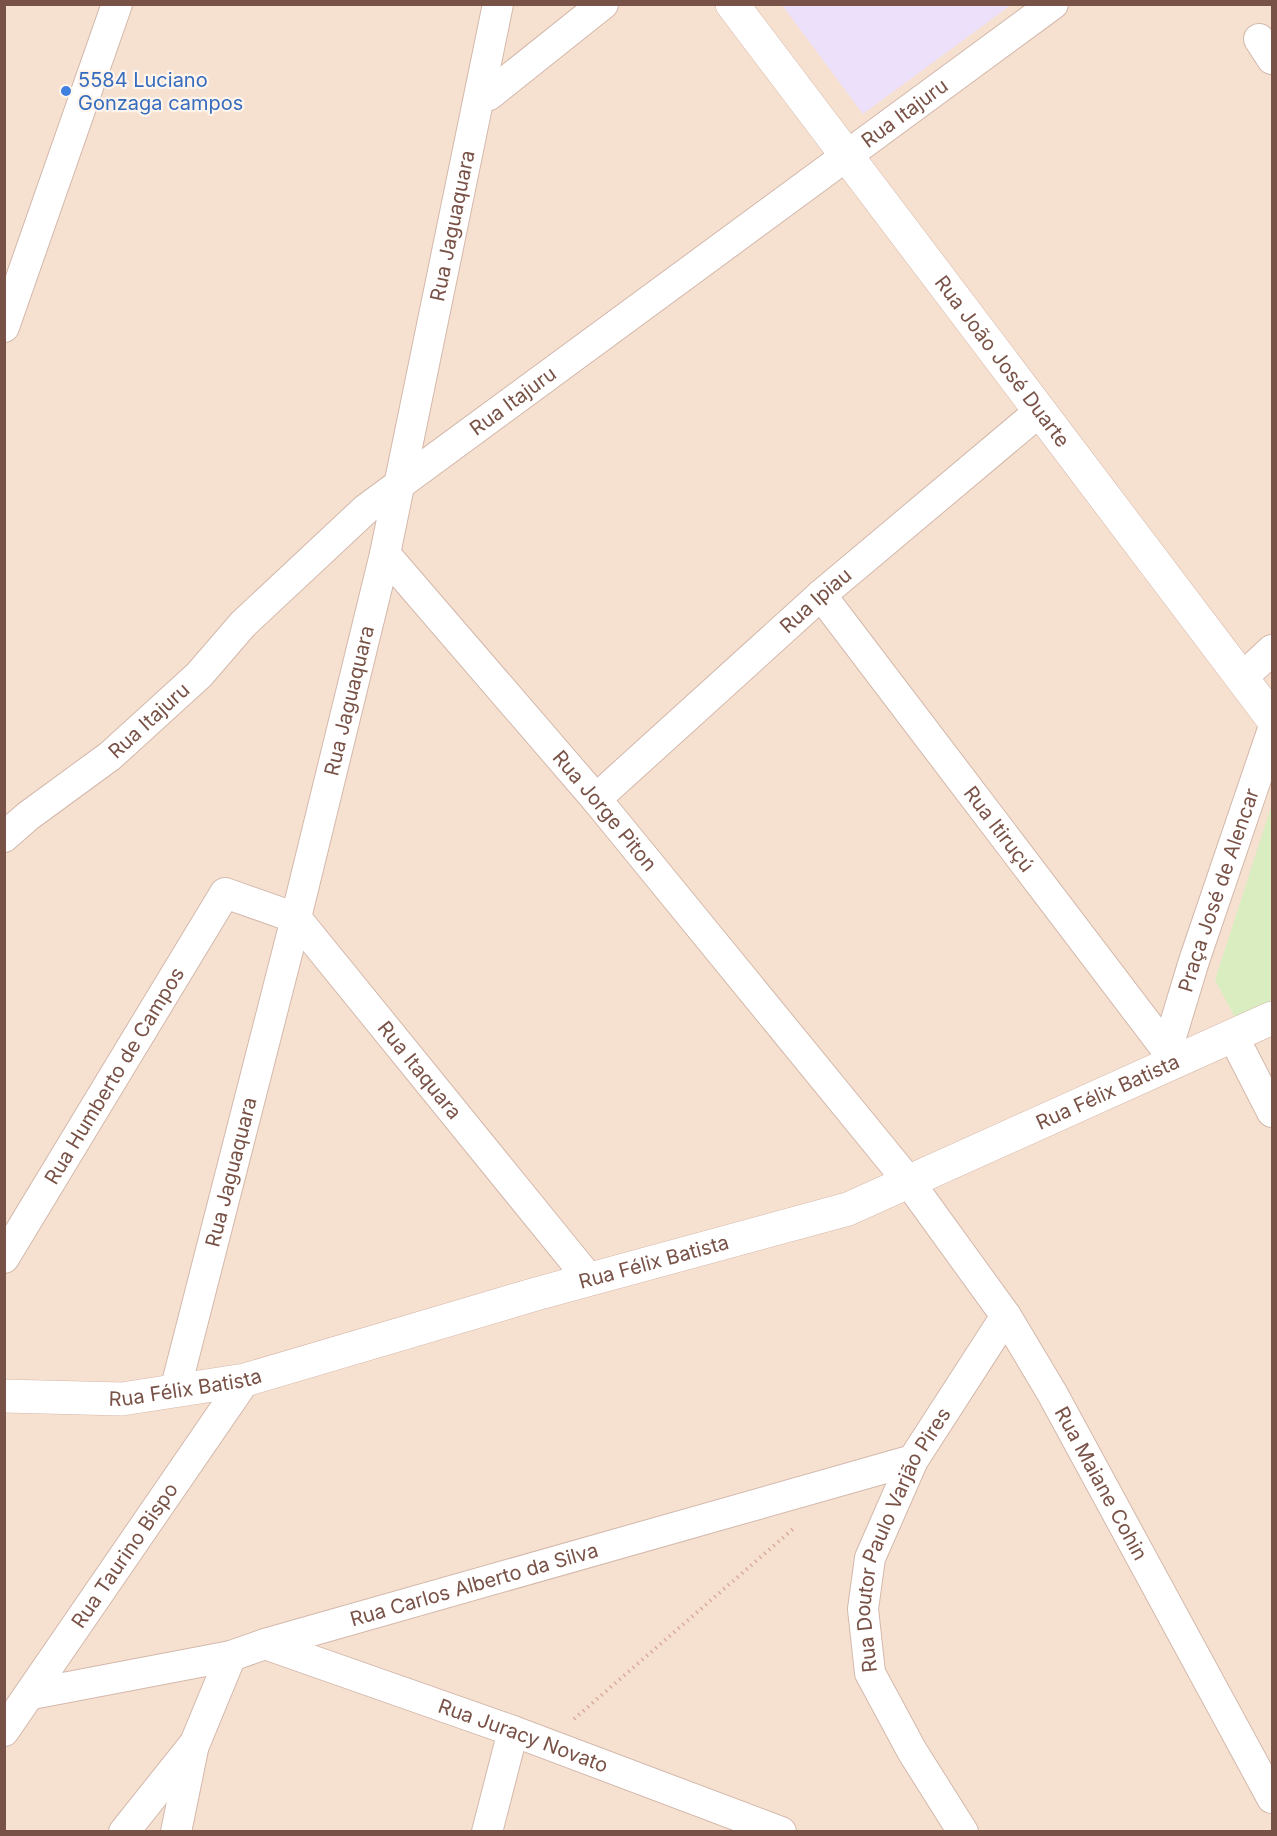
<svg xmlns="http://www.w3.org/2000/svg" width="1277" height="1836" font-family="Inter,sans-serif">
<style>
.residential{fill:#f6e1d1}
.education{fill:#ede0fa}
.green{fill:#d9edc1}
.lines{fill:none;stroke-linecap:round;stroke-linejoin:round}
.street-casing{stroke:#d3b8ab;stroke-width:32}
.secondary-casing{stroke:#d6b7a9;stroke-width:34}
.path{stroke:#dbac9c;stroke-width:4;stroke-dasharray:1.5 4.5;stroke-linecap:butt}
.street{stroke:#fff;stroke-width:30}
.secondary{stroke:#fff;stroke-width:33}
.shop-dot{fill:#3f7fe0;stroke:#fff5ec;stroke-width:2}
.labels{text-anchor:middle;stroke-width:4.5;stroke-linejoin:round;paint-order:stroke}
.shop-label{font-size:20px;fill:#366cbe;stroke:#fff5ec;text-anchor:start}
.street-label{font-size:20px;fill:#795247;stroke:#fff5ec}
</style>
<rect width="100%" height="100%" fill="#fef0e4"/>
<rect class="residential" x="5" y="5" width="1267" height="1826"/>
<path class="education" d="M782,5h229l-148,109z"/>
<path class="green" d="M1272,804v205l-32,18 -25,-47z"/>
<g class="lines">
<g class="street-casing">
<g id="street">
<path d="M1259,39l13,20"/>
<path d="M489,95l114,-91"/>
<path d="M4,327l113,-323"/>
<path id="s1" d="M385,554l211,245 313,383 97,134 46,77 220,405"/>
<path id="s2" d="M821,595l355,467"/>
<path d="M1243,677l29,-27"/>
<path id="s3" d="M596,799l225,-204 219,-184"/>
<path id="s4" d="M4,837l24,-21 82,-60 89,-81 44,-51 123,-115 687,-505"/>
<path d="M1233,1036l39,76"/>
<path id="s5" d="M1167,1050l27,-89 78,-229"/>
<path id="s6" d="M4,1258l221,-365 71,25 294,362"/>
<path id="s7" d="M175,1391l117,-457 93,-380 113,-550"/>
<path id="s8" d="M265,1644l248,87 268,101"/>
<path id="s9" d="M32,1694l199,-38 34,-12 648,-184"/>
<path id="s10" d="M4,1731l241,-351"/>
<path d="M124,1832l71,-89 36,-87"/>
<path d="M176,1832l17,-83"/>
<path d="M487,1832l26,-101"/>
<path id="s11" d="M963,1832l-51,-81 -42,-78 -7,-64 7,-51 43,-98 93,-144"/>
</g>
</g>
<g class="secondary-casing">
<g id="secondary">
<path id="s12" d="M732,4l540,714"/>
<path id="s13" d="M4,1396l118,3 123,-19 291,-86 312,-85 424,-191"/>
</g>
</g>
<path class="path" d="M574,1719l219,-190"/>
<use href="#street" class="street"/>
<use href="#secondary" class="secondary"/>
</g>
<circle class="shop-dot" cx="66" cy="91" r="6"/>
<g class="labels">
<g class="shop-label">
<text x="78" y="87">5584 Luciano<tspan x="78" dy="23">Gonzaga campos</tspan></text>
</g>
<g class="street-label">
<text dy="7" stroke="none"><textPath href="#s4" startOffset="1158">Rua Itajuru</textPath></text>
<text dy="7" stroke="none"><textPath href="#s7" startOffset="1198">Rua Jaguaquara</textPath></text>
<text dy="7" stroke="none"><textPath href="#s12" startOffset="448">Rua João José Duarte</textPath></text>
<text dy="7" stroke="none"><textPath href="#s4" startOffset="672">Rua Itajuru</textPath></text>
<text dy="7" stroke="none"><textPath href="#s3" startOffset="296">Rua Ipiau</textPath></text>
<text dy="7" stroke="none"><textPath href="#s7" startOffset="712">Rua Jaguaquara</textPath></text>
<text dy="7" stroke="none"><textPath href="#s4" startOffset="186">Rua Itajuru</textPath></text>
<text dy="7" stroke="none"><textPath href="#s1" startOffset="338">Rua Jorge Piton</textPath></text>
<text dy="7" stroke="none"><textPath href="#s2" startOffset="294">Rua Itiruçú</textPath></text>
<text dy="7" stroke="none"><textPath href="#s5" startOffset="168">Praça José de Alencar</textPath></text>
<text dy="7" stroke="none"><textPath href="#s6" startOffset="698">Rua Itaquara</textPath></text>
<text dy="7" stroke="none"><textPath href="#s6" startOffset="213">Rua Humberto de Campos</textPath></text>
<text dy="7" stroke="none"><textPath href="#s13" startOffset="1154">Rua Félix Batista</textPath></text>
<text dy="7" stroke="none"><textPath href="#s7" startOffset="226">Rua Jaguaquara</textPath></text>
<text dy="7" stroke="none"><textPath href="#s13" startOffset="668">Rua Félix Batista</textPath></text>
<text dy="7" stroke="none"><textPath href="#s13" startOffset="182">Rua Félix Batista</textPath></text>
<text dy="7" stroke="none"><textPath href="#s1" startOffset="1176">Rua Maiane Cohin</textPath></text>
<text dy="7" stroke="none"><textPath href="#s11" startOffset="326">Rua Doutor Paulo Varjão Pires</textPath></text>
<text dy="7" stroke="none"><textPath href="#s10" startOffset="213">Rua Taurino Bispo</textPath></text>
<text dy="7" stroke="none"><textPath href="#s9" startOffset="456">Rua Carlos Alberto da Silva</textPath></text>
<text dy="7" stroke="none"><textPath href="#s8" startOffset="274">Rua Juracy Novato</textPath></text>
</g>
</g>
<rect width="1277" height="1836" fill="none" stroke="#795247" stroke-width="12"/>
</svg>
